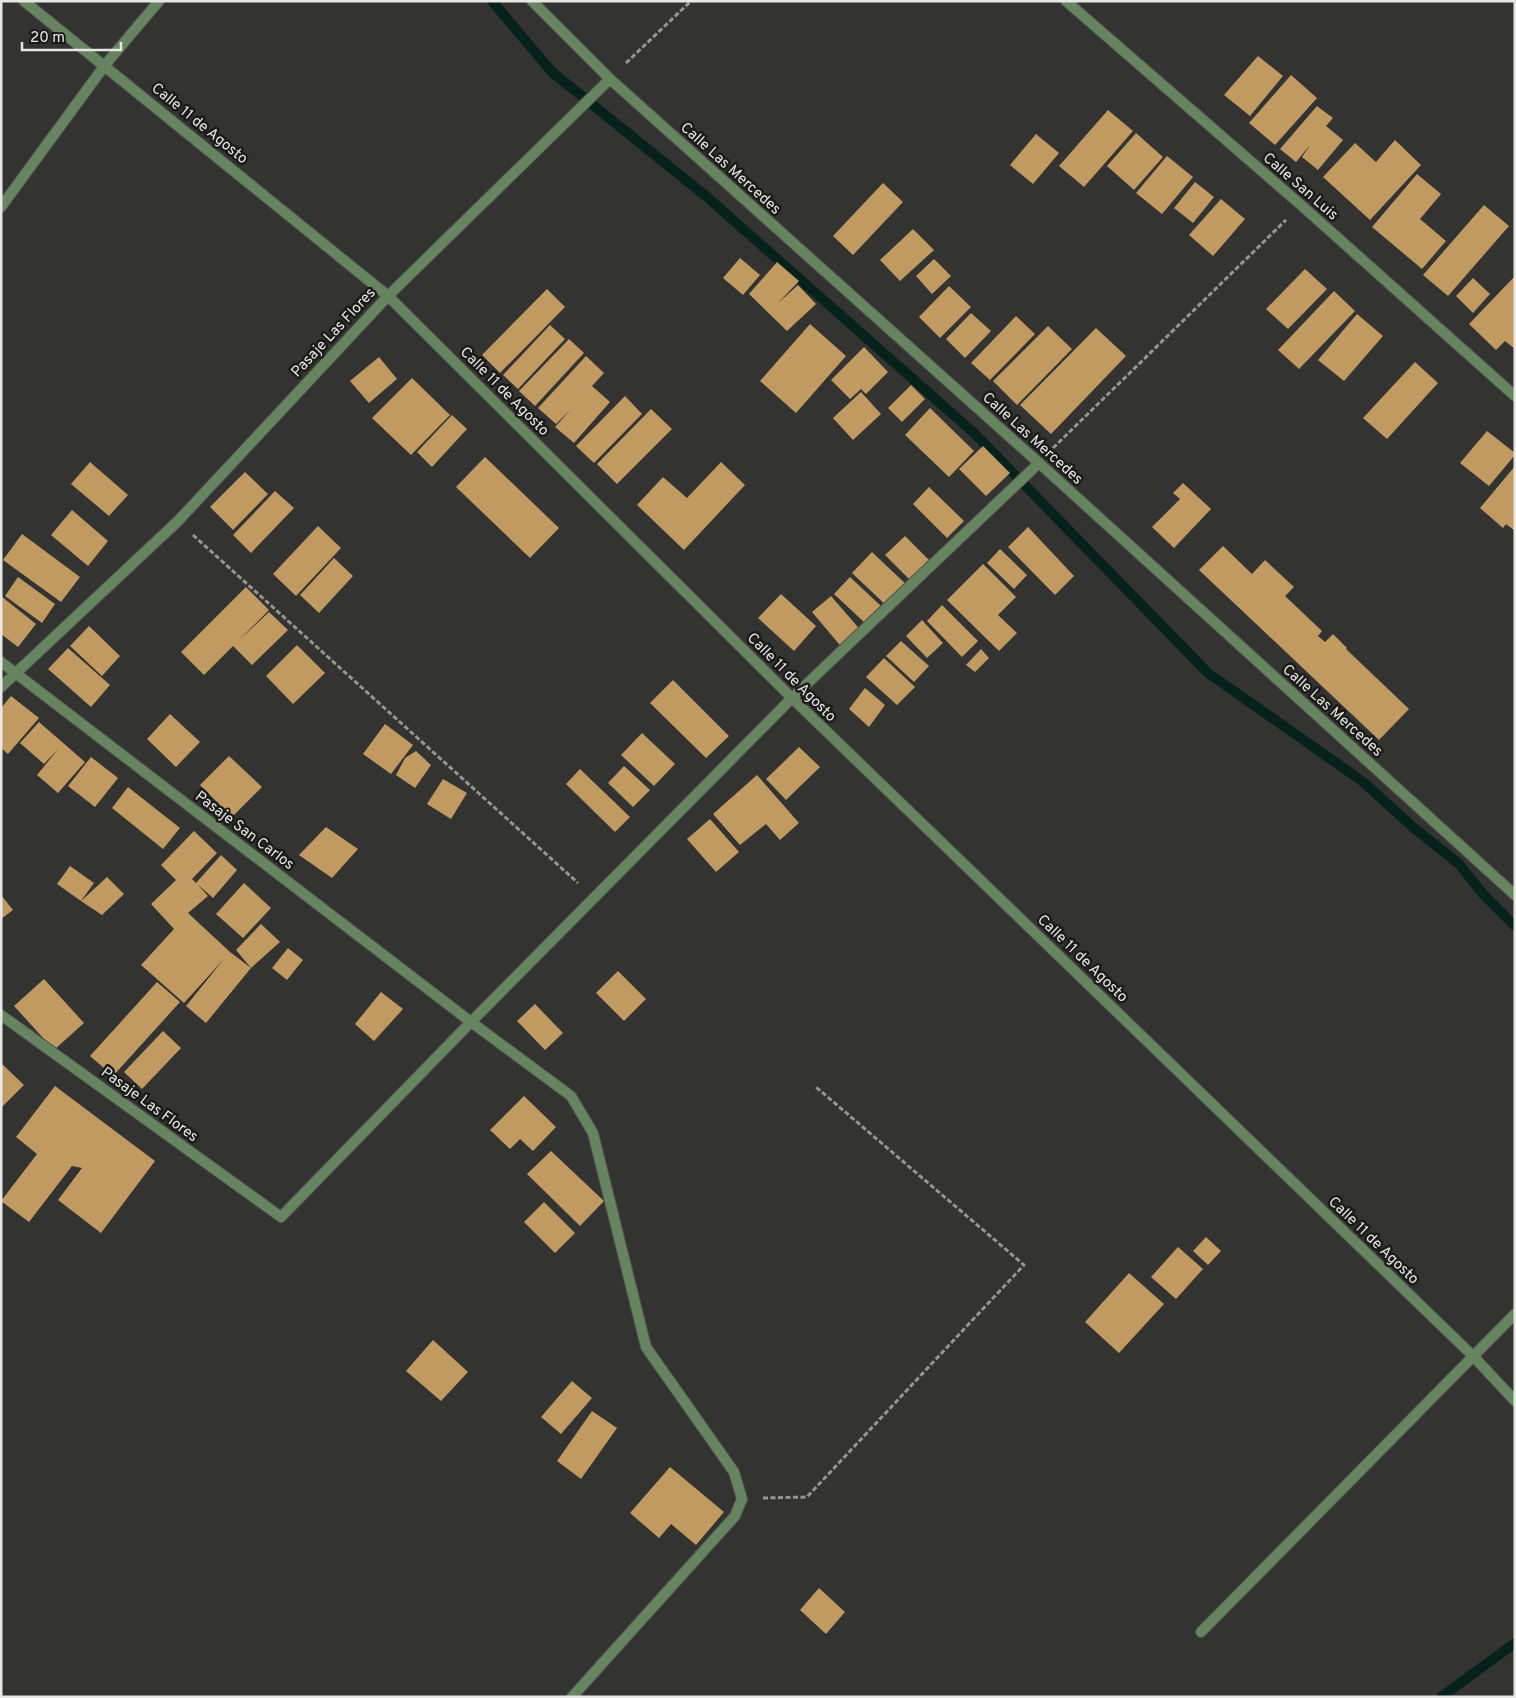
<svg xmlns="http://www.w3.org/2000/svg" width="1516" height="1698" font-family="Overpass,sans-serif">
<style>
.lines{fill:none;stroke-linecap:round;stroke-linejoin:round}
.stream{stroke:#07221b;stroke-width:10}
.building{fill:#c09a60}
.street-casing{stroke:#50504e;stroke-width:12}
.path{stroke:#959593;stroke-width:3;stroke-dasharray:5 2.5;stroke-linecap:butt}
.street{stroke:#65845f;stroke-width:10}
.labels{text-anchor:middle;stroke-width:5;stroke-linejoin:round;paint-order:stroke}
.street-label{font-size:15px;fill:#e7e7e5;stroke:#1b1b1a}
</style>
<rect width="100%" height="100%" fill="#333331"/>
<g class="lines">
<g class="stream">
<path d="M492,1l60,71 155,125 267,236 234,240 154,108 52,47 45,36 24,30 32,32"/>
<path d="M1441,1697l74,-54"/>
</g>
</g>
<g class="building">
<path d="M1258,56l25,20 -33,40 -26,-21z"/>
<path d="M1291,75l26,23 -42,47 -26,-22z"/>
<path d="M1317,106l16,12 -7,8 17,14 -25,30 -16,-13 8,-12 -14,17 -16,-13z"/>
<path d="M1108,110l25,21 -49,56 -25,-21z"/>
<path d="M1136,133l27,24 -29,33 -27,-24z"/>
<path d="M1036,134l23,19 -26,31 -23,-19z"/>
<path d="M1395,140l26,25 -51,55 -47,-43 32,-34 21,19z"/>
<path d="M1167,156l26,21 -31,37 -26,-21z"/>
<path d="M1417,174l24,20 -21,25 26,22 -24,28 -50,-42z"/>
<path d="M1195,182l19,15 -21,26 -19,-15z"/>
<path d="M883,183l20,19 -50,53 -20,-19z"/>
<path d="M1221,199l24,20 -32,37 -24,-21z"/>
<path d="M1484,205l25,21 -61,70 -25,-21z"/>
<path d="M913,229l21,21 -34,31 -20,-21z"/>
<path d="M740,258l20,17 -17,20 -20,-17z"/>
<path d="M934,259l17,17 -19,18 -16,-18z"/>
<path d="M777,262l22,19 -21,22 20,-18 18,19 -29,27 -38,-37z"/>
<path d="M1305,269l22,20 -39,40 -22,-20z"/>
<path d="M1515,276v73l-10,-8 -9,9 -27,-26z"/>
<path d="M1473,278l17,16 -17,19 -17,-17z"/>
<path d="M949,286l22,21 -31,31 -21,-21z"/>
<path d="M547,289l18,18 -65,66 -18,-18z"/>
<path d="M1334,291l21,20 -56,58 -21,-19z"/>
<path d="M971,313l20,18 -26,27 -19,-19z"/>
<path d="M1357,314l26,22 -39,45 -26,-21z"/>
<path d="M1016,316l19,18 -45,46 -19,-17z"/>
<path d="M810,324l36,32 -50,57 -36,-32z"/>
<path d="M550,325l15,14 -47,50 -15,-14z"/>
<path d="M1048,326l24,23 -55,56 -24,-24z"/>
<path d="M1096,328l30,28 -75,78 -31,-29z"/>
<path d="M569,339l15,14 -49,53 -16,-15z"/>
<path d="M864,347l24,25 -22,22 -5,-5 -11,10 -19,-19z"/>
<path d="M586,356l18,17 -12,13 18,16 -36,41 -19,-16 16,-18 -15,15 -18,-16z"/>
<path d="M379,357l18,22 -28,24 -19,-22z"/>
<path d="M1415,362l23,21 -51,56 -24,-21z"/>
<path d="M412,378l38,37 -39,40 -39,-37z"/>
<path d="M911,385l14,14 -23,23 -14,-14z"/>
<path d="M861,392l20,22 -28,26 -20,-22z"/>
<path d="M625,396l17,18 -48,49 -18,-17z"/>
<path d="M930,408l44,43 -25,26 -44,-42z"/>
<path d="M651,409l21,20 -55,55 -20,-20z"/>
<path d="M452,415l15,14 -35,38 -15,-15z"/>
<path d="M1487,431l28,22v2l-26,31 -29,-23z"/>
<path d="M983,446l27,27 -24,23 -27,-27z"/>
<path d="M485,457l74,71 -29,30 -74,-71z"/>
<path d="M90,462l38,33 -19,21 -38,-32z"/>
<path d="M721,462l24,23 -61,65 -47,-45 26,-28 24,21z"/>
<path d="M1515,466v65l-9,-7 -3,4 -23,-20z"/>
<path d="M245,472l23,22 -35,36 -23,-23z"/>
<path d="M1183,483l28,26 -37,39 -22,-21 28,-28 -7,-6z"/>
<path d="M929,487l35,34 -17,17 -34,-34z"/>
<path d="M275,491l19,17 -43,45 -18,-18z"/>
<path d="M72,510l36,31 -20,25 -37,-31z"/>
<path d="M318,526l23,22 -45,48 -23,-22z"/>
<path d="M1028,527l46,49 -19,19 -47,-48z"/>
<path d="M22,534l58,43 -19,25 -58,-42z"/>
<path d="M905,536l27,27 -20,19 -27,-27z"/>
<path d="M1223,546l29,28 13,-14 29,27 -9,9 37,35 -4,5 7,6 8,-8 14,14 -1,1 63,60 -30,31 -180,-170z"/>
<path d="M1000,549l27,26 -13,14 -27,-26z"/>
<path d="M872,552l38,36 -20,21 -38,-36z"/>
<path d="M334,558l19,18 -34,37 -19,-18z"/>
<path d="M983,564l33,33 -18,18 19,18 -18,18 -52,-51z"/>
<path d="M18,577l37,27 -13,19 -37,-27z"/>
<path d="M850,577l31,29 -16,17 -31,-29z"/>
<path d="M246,587l23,23 -30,30 30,-28 19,18 -36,35 -19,-19 -29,29 -23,-23z"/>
<path d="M781,594l35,32 -22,25 -36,-33z"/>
<path d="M1,596l35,28 -18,23 -17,-13z"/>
<path d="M831,596l32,37 -19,17 -32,-38z"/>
<path d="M942,605l36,36 -16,16 -35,-36z"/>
<path d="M922,620l21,23 -16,15 -21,-22z"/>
<path d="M89,626l31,30 -18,20 -32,-30z"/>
<path d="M901,641l28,25 -15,16 -28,-26z"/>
<path d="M297,645l28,28 -32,31 -27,-28z"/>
<path d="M68,648l42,37 -19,22 -43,-38z"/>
<path d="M981,649l8,9 -14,14 -9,-7z"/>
<path d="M884,658l31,29 -18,18 -31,-28z"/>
<path d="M673,680l56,56 -23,22 -56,-55z"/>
<path d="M865,688l20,17 -16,22 -20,-18z"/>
<path d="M11,696l28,22 -31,36 -7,-6v-40z"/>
<path d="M170,714l30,28 -24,25 -29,-28z"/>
<path d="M39,722l46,40 -27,31 -21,-18 22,-27 -15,16 -24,-21z"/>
<path d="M385,724l28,21 -22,29 -28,-20z"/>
<path d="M642,733l33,31 -21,22 -33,-31z"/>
<path d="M799,747l21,20 -34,33 -20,-21z"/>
<path d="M416,751l15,14 -16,23 -19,-13 9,-17z"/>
<path d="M229,756l33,31 -30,30 -32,-32z"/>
<path d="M91,757l27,21 -23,29 -27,-21z"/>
<path d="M624,766l26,24 -17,17 -25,-24z"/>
<path d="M580,769l50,48 -15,15 -49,-48z"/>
<path d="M757,775l42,48 -19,17 -14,-16 -26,21 -27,-31z"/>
<path d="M443,779l24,14 -16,26 -24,-15z"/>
<path d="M128,787l52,41 -17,21 -51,-41z"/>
<path d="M710,819l29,33 -23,20 -29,-33z"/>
<path d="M326,827l32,22 -26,29 -33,-23z"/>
<path d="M194,831l23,22 -25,26 4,4 25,-28 16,15 -24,28 -16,-14 11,12 -20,17 42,39 21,16 -15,-18 25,-26 19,18 -29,26 -45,55 -20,-17 38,-47 -40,44 -43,-38 33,-36 -23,-25 25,-24 -15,-15z"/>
<path d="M70,866l24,17 -13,18 26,-24 17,17 -22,21 -21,-14 -24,-17z"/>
<path d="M244,883l27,25 -28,30 -27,-24z"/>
<path d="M1,895l12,15 -12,9z"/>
<path d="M288,948l15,12 -16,20 -15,-12z"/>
<path d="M618,971l28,28 -22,22 -28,-28z"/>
<path d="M44,979l40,44 -30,27 -40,-44z"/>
<path d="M157,982l23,20 -67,74 -23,-20z"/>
<path d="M381,992l22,17 -29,32 -19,-17z"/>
<path d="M535,1004l28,29 -18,17 -28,-29z"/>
<path d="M163,1031l18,17 -39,41 -18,-17z"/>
<path d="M1,1063l23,22 -23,23z"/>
<path d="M55,1086l100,75 -54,72 -43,-33 24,-32 -10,-2 -43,56 -28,-21 36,-47 -21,-17z"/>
<path d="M524,1096l32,31 -23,24 -13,-12 -10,10 -20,-19z"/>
<path d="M551,1151l53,50 -24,25 -53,-52z"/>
<path d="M544,1202l31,31 -20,20 -31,-31z"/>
<path d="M1206,1237l15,14 -13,14 -15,-14z"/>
<path d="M1178,1247l25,22 -27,30 -25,-22z"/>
<path d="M1129,1273l35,31 -45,49 -34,-31z"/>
<path d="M433,1340l35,32 -27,29 -35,-30z"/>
<path d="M572,1381l20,17 -31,36 -20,-17z"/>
<path d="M592,1411l25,17 -36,51 -24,-18z"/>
<path d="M670,1467l54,45 -28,33 -25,-21 -12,14 -29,-25z"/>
<path d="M819,1588l26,24 -19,22 -26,-24z"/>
</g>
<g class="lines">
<g class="street-casing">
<g id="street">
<path d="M24,1l364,295 404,402 682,659 41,44"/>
<path d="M532,1l78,78 429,384 476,432"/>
<path d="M1066,1l235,204 214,191"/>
<path d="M1,207l104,-142 54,-64"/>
<path d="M1,662l470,360 100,74 22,37 53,214 88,125 8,27 -7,17 -163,181"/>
<path d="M1,687l177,-166 210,-225 222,-217"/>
<path d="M1,1015l280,202 190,-195 321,-324 247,-235"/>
<path d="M1201,1632l314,-318"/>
</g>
</g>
<g class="path">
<path d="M626,63l65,-62"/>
<path d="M1053,448l233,-228"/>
<path d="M193,535l385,348"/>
<path d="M763,1498l44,-1 217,-232 -208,-178"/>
</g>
<use href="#street" class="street"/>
</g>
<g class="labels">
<g class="street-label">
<text transform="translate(200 123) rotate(39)" y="5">Calle 11 de Agosto</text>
<text transform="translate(731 168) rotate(42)" y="5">Calle Las Mercedes</text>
<text transform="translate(1301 186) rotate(41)" y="5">Calle San Luis</text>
<text transform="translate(333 332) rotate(-47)" y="5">Pasaje Las Flores</text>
<text transform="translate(505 391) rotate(45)" y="5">Calle 11 de Agosto</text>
<text transform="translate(1033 438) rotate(42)" y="5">Calle Las Mercedes</text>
<text transform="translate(792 677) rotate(45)" y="5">Calle 11 de Agosto</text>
<text transform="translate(1333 710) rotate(42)" y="5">Calle Las Mercedes</text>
<text transform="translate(245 830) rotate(37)" y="5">Pasaje San Carlos</text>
<text transform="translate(1083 958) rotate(44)" y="5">Calle 11 de Agosto</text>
<text transform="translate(150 1104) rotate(36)" y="5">Pasaje Las Flores</text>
<text transform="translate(1374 1240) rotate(44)" y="5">Calle 11 de Agosto</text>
</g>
</g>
<rect width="1516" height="1698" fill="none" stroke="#e7e7e5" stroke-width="5"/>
<path d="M22 42v8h99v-8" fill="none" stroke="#e7e7e5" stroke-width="2.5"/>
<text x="30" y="42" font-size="15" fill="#e7e7e5" stroke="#1b1b1a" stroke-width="4" paint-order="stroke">20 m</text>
</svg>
